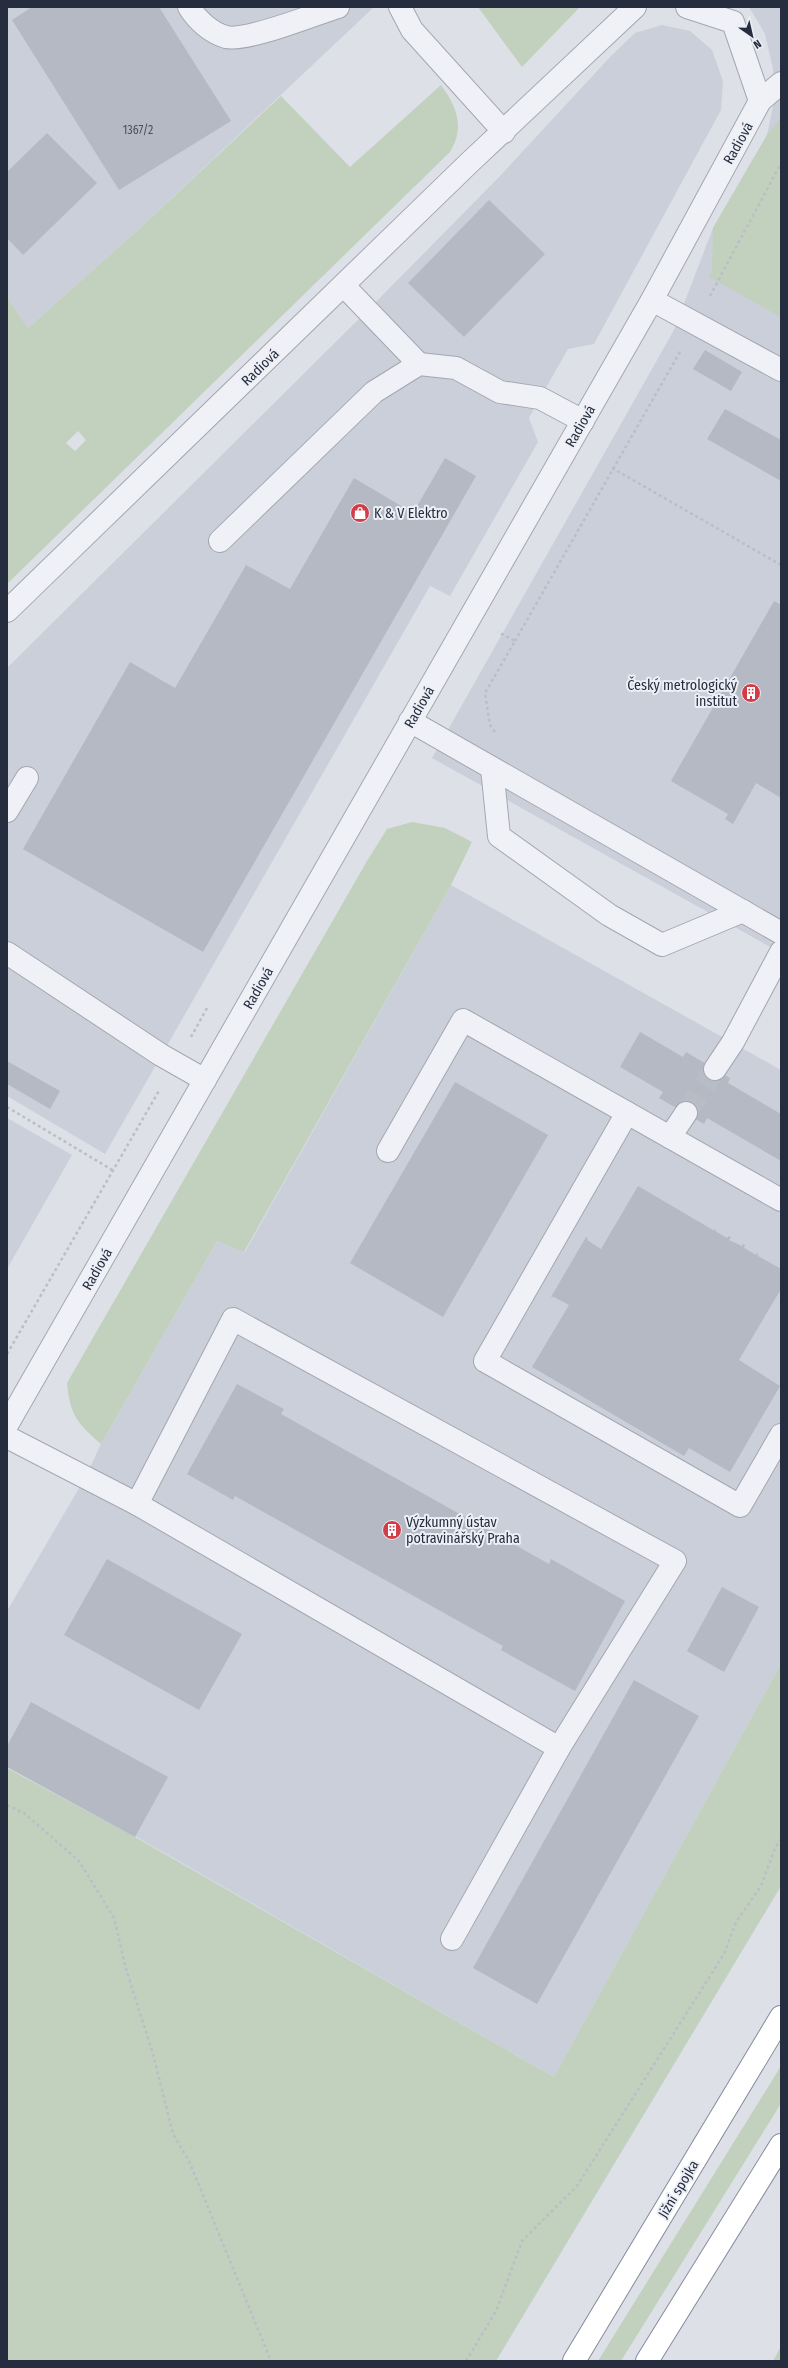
<svg xmlns="http://www.w3.org/2000/svg" width="788" height="2368" font-family="'Fira Sans Condensed',sans-serif">
<style>
.built{fill:#cbcfd9}
.green{fill:#c1d1be;fill-rule:evenodd}
.building{fill:#b4b9c4}
.lines{fill:none;stroke-linecap:round;stroke-linejoin:round}
.minor-tunnel{stroke:#b8bcc5;stroke-width:22;stroke-dasharray:22 11;stroke-linecap:butt}
.minor-casing{stroke:#a2a7b1;stroke-width:24}
.highway-casing{stroke:#848c9e;stroke-width:24}
.path{stroke:#bbbec6;stroke-width:2.5;stroke-dasharray:3 3;stroke-linecap:butt}
.minor{stroke:#f0f1f6;stroke-width:22}
.highway{stroke:#fff;stroke-width:22}
.labels{text-anchor:middle;stroke-width:4;stroke-linejoin:round;paint-order:stroke}
.number-label{font-size:12px;fill:#4a5060}
.street-label{font-size:14px;fill:#262d3e;stroke:#eceff5}
.poi-label{font-size:14px;fill:#262d3e;stroke:#eceff5;text-anchor:start}
</style>
<rect width="100%" height="100%" fill="#dde0e7"/>
<g class="built">
<path d="M7,7h367l-235,222 -111,99 -21,-31z"/>
<path d="M749,7h32v946l-349,-195 242,-428 39,-102 54,-93 6,-29v-37l-8,-35z"/>
<path d="M662,25l28,6 22,19 11,31 -2,29 -127,234 -26,5 -28,49 -11,20 9,24 -88,154 -20,-10 -325,568 -98,-58v-428l361,-358 132,-134 111,-120 24,-23z"/>
<path d="M451,885l330,185v594l-227,413 -419,-241 -128,-69v-156l78,-133 16,-34 116,-203 28,11z"/>
<path d="M7,1118l65,37 -65,114z"/>
</g>
<g class="green">
<path d="M478,7h102l-58,60z"/>
<path d="M441,85c16,22 24,42 9,67l-443,432v-287l21,31 111,-99 142,-133 69,71zM78,431l8,9 -11,11 -9,-8z"/>
<path d="M781,117v200l-72,-40 3,-6 1,-43 54,-93z"/>
<path d="M412,822l33,6 27,14 -21,43 -207,367 -27,-11 -116,203c-24,-21 -31,-29 -34,-61l300,-522 20,-32z"/>
<path d="M781,1664v222l-285,475h-489v-593l121,65 426,244z"/>
<path d="M781,2066v37l-9,15 -151,243h-23z"/>
<path d="M781,2346v15h-8z"/>
</g>
<g class="building">
<path d="M32,7h127l72,114 -112,69 -107,-170z"/>
<path d="M47,133l50,50 -74,72 -16,-17v-66z"/>
<path d="M489,200l56,54 -81,83 -56,-54z"/>
<path d="M705,350l37,22 -11,19 -38,-22z"/>
<path d="M725,409l56,31v41l-74,-42z"/>
<path d="M445,458l31,18 -273,476 -180,-103 107,-187 45,26 71,-123 44,24 64,-111 59,35z"/>
<path d="M774,601l7,4v193l-25,-15 -23,41 -8,-5 3,-5 -57,-33z"/>
<path d="M640,1032l43,25 3,-5 44,26 -2,5 53,31v47l-74,-43 -3,6 -45,-26 4,-6 -43,-25z"/>
<path d="M7,1061l53,30 -10,18 -43,-25z"/>
<path d="M455,1082l93,53 -105,182 -93,-54z"/>
<path d="M638,1186l75,44 4,-1 -2,2 12,7 2,-2 2,1 -2,3 13,6 1,-2 2,1 -1,3 12,7 1,-3 1,4 23,13v20l-42,71 41,26 -50,86 -41,-24 -5,8 -152,-89 37,-62 -15,-8h-3l35,-60 2,1 -1,2 14,9z"/>
<path d="M237,1384l47,25 -3,5 268,150 2,-5 74,42 -50,90 -74,-41 2,-4 -268,-150 -2,4 -46,-26z"/>
<path d="M107,1559l135,75 -43,76 -135,-75z"/>
<path d="M722,1587l37,20 -35,65 -37,-21z"/>
<path d="M634,1680l65,36 -162,288 -64,-36z"/>
<path d="M31,1702l137,75 -33,60 -128,-70v-21z"/>
</g>
<g class="lines">
<path class="minor-tunnel" d="M686,1113l29,-44"/>
<g class="minor-casing">
<g id="minor">
<path d="M189,7c8,13 22,26 37,30 21,5 89,-23 112,-30"/>
<path d="M400,7l12,23 92,102"/>
<path d="M760,101l21,-18"/>
<path d="M344,286l75,78"/>
<path d="M652,300l129,70"/>
<path d="M220,541l154,-149 45,-28 37,4 44,24 40,6 43,23"/>
<path d="M7,611l462,-448 166,-156"/>
<path d="M410,721l371,212"/>
<path d="M492,768l7,68 110,79 53,30 81,-34"/>
<path d="M7,811l20,-33"/>
<path d="M7,953l154,102 44,25"/>
<path d="M715,1069l18,-27 48,-90"/>
<path d="M627,1113l-142,248 255,145 41,-71"/>
<path d="M670,1137l16,-24"/>
<path d="M388,1151l75,-131 318,180"/>
<path d="M7,1425l645,-1125 108,-199 -27,-79 -46,-15"/>
<path d="M7,1437l130,67 422,244"/>
<path d="M137,1504l96,-185 442,242 -116,187 -107,191"/>
</g>
</g>
<g class="highway-casing">
<g id="highway">
<path d="M574,2361l207,-344"/>
<path d="M647,2361l134,-216"/>
</g>
</g>
<g class="path">
<path d="M710,296l71,-133"/>
<path d="M612,468l169,97"/>
<path d="M515,641l166,-291"/>
<path d="M495,732l-5,-7 -5,-32 30,-52 -17,-9"/>
<path d="M191,1037l16,-29"/>
<path d="M7,1107l107,64"/>
<path d="M7,1354l153,-265"/>
<path d="M7,1805l17,8 55,48 35,57 12,51 27,85 20,80 16,27 82,200"/>
<path d="M466,2361l30,-50 26,-70 55,-55 147,-232 12,-32 25,-36 14,-38 6,-9"/>
</g>
<use href="#minor" class="minor"/>
<use href="#highway" class="highway"/>
</g>
<defs>
<g id="shop-disc" transform="scale(1)"><circle r="9.5" fill="#d13e48" stroke="#eceff5"/><path d="M-5-2.5h2.3a2.7 3.5 0 0 1 5.4 0H5L5.5 6h-11ZM-1.5-2.5h3a1.5 2.3 0 0 0-3 0Z" fill="#fff"/></g>
<g id="building-disc" transform="scale(1)"><circle r="9.5" fill="#d13e48" stroke="#eceff5"/><path d="M-4-6H4V6H1V3H-1V6H-4ZM-2.5-4.3h1.7v1.8h-1.7ZM.8-4.3h1.7v1.8H.8ZM-2.5-1h1.7V.8h-1.7ZM.8-1h1.7V.8H.8Z" fill="#fff"/></g>
</defs>
<g fill-rule="evenodd">
<use href="#shop-disc" x="360" y="513"/>
<use href="#building-disc" x="751" y="693"/>
<use href="#building-disc" x="392" y="1530"/>
</g>
<g class="labels">
<g class="number-label">
<text x="138" y="134">1367/2</text>
</g>
<g class="street-label">
<text transform="translate(738 143) rotate(-61)" y="5">Radiová</text>
<text transform="translate(260 367) rotate(-44)" y="5">Radiová</text>
<text transform="translate(580 426) rotate(-60)" y="5">Radiová</text>
<text transform="translate(419 707) rotate(-60)" y="5">Radiová</text>
<text transform="translate(258 988) rotate(-60)" y="5">Radiová</text>
<text transform="translate(97 1269) rotate(-60)" y="5">Radiová</text>
<text transform="translate(678 2189) rotate(-59)" y="5">Jižní spojka</text>
</g>
<g class="poi-label">
<text x="374" y="518">K &amp; V Elektro</text>
<text x="737" y="690" text-anchor="end">Český metrologický<tspan x="737" dy="16">institut</tspan></text>
<text x="406" y="1527">Výzkumný ústav<tspan x="406" dy="16">potravinářský Praha</tspan></text>
</g>
</g>
<rect width="788" height="2368" fill="none" stroke="#262d3e" stroke-width="16"/>
<g transform="translate(752 36) rotate(146)" stroke="#eceff5" stroke-width="3" paint-order="stroke">
<path d="M0-3L7 15L0 10L-7 15Z" fill="#262d3e"/>
<text y="-6" font-size="11" font-weight="bold" text-anchor="middle" fill="#262d3e">N</text>
</g>
</svg>
